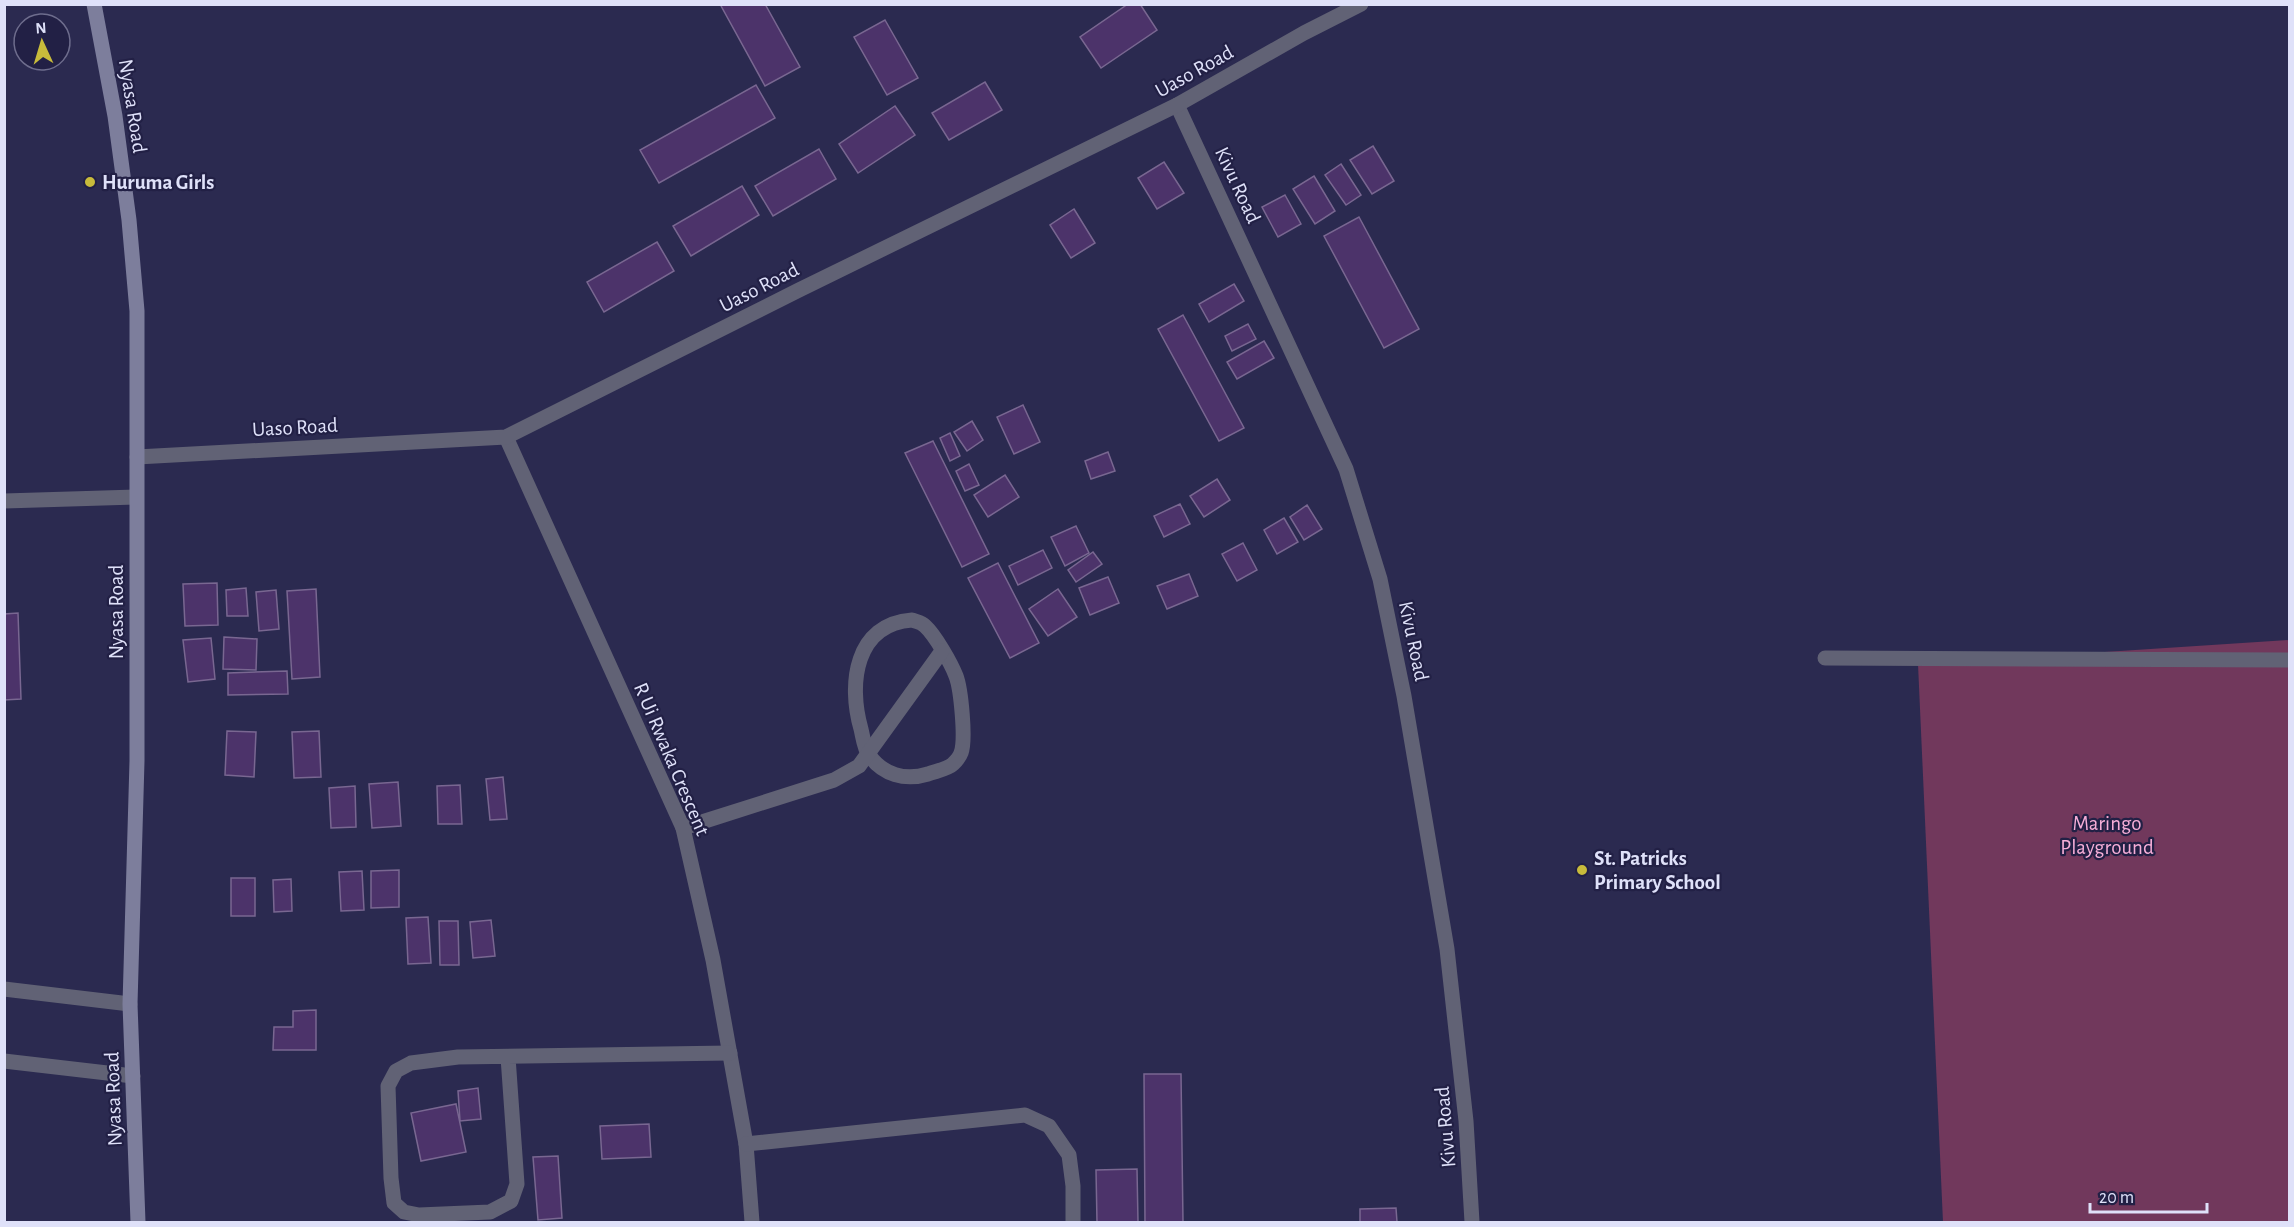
<svg xmlns="http://www.w3.org/2000/svg" width="2294" height="1227" font-family="'Alegreya Sans',sans-serif">
<style>
.green{fill:#71385c}
.building{fill:#4c336a;stroke:#796791;stroke-width:1.5}
.lines{fill:none;stroke-linecap:round;stroke-linejoin:round}
.lane{stroke:#616275;stroke-width:15}
.street{stroke:#616275;stroke-width:15}
.secondary{stroke:#7d7e9c;stroke-width:15}
.poi-dot{fill:#c8bb3b;stroke:#222045;stroke-width:2}
.labels{text-anchor:middle;stroke-width:4.5;stroke-linejoin:round;paint-order:stroke}
.street-label{font-size:21px;fill:#dfe1f9;stroke:#222045}
.poi-label{font-size:21px;font-weight:bold;fill:#dfe1f9;stroke:#222045;text-anchor:start}
.park-label{font-size:21px;fill:#f6aed8;stroke:#222045}
</style>
<rect width="100%" height="100%" fill="#2b2a50"/>
<path class="green" d="M2289,640v582h-346l-25,-558z"/>
<g class="building">
<path d="M720,4h45l35,63 -35,19z"/>
<path d="M1128,4h12l17,26 -56,38 -21,-31z"/>
<path d="M885,20l33,58 -31,17 -33,-58z"/>
<path d="M985,82l17,28 -53,30 -17,-27z"/>
<path d="M756,85l19,33 -116,65 -19,-33z"/>
<path d="M895,106l20,29 -57,38 -19,-29z"/>
<path d="M1373,146l21,35 -22,13 -22,-34z"/>
<path d="M819,149l17,30 -63,37 -18,-30z"/>
<path d="M1164,162l20,31 -27,16 -19,-31z"/>
<path d="M1341,164l20,31 -15,10 -21,-30z"/>
<path d="M1314,176l21,35 -20,13 -22,-35z"/>
<path d="M742,186l17,29 -68,41 -18,-30z"/>
<path d="M1285,195l16,29 -23,13 -16,-30z"/>
<path d="M1074,209l21,34 -24,15 -21,-33z"/>
<path d="M1359,217l60,112 -35,19 -60,-112z"/>
<path d="M657,242l17,29 -70,41 -17,-30z"/>
<path d="M1234,284l10,17 -35,21 -10,-18z"/>
<path d="M1183,315l61,113 -25,13 -61,-112z"/>
<path d="M1248,324l8,15 -24,12 -7,-15z"/>
<path d="M1264,341l10,17 -37,21 -10,-17z"/>
<path d="M1023,405l17,37 -26,12 -17,-37z"/>
<path d="M972,421l11,19 -16,11 -13,-19z"/>
<path d="M950,433l10,23 -10,5 -10,-23z"/>
<path d="M933,441l56,113 -27,13 -57,-114z"/>
<path d="M1108,452l7,19 -24,8 -6,-18z"/>
<path d="M969,464l10,21 -14,6 -9,-20z"/>
<path d="M1005,475l14,22 -31,20 -14,-22z"/>
<path d="M1217,479l13,21 -26,17 -14,-21z"/>
<path d="M1180,504l10,20 -26,13 -10,-21z"/>
<path d="M1307,505l15,24 -18,11 -14,-23z"/>
<path d="M1284,518l14,24 -21,12 -13,-24z"/>
<path d="M1076,526l13,27 -24,13 -14,-29z"/>
<path d="M1243,543l14,27 -20,11 -15,-27z"/>
<path d="M1043,550l9,18 -34,17 -9,-19z"/>
<path d="M1093,552l9,12 -26,18 -8,-12z"/>
<path d="M998,563l41,80 -29,15 -42,-80z"/>
<path d="M1189,574l9,22 -31,13 -10,-23z"/>
<path d="M1108,577l11,26 -29,12 -11,-27z"/>
<path d="M217,583l1,42 -33,1 -2,-42z"/>
<path d="M246,588l2,28h-21l-1,-26z"/>
<path d="M316,589l4,88 -28,2 -5,-88z"/>
<path d="M1058,589l19,28 -29,19 -19,-27z"/>
<path d="M276,590l3,39 -20,2 -3,-39z"/>
<path d="M18,613l3,86 -17,1v-86z"/>
<path d="M224,637l33,2 -1,31 -33,-1z"/>
<path d="M211,638l4,41 -27,3 -5,-42z"/>
<path d="M287,671l1,23 -60,1v-22z"/>
<path d="M227,731l29,1 -2,45 -29,-2z"/>
<path d="M319,731l2,46 -27,1 -2,-46z"/>
<path d="M503,777l4,42 -17,1 -4,-41z"/>
<path d="M398,782l3,44 -29,2 -3,-44z"/>
<path d="M460,785l2,39h-24l-1,-38z"/>
<path d="M355,786l1,41 -25,1 -2,-40z"/>
<path d="M399,870v37l-28,1v-37z"/>
<path d="M362,871l2,39 -23,1 -2,-39z"/>
<rect x="231" y="878" width="24" height="38"/>
<path d="M291,879l1,32 -18,1 -1,-32z"/>
<path d="M428,917l3,46 -23,1 -2,-46z"/>
<path d="M491,920l4,36 -22,2 -3,-36z"/>
<path d="M439,921h19l1,44h-19z"/>
<path d="M316,1010v40h-43l1,-23h19v-16z"/>
<path d="M1144,1074h37l2,148h-38z"/>
<path d="M478,1088l3,31 -21,2 -2,-30z"/>
<path d="M456,1104l10,48 -45,9 -10,-48z"/>
<path d="M649,1124l2,33 -49,2 -2,-33z"/>
<path d="M558,1156l4,62 -24,2 -5,-63z"/>
<path d="M1137,1169l1,53h-41l-1,-52z"/>
<path d="M1396,1208l1,14h-37v-13z"/>
</g>
<g class="lines">
<g class="lane">
<path d="M4,501l132,-4"/>
<path d="M912,620c5,2 9,2 13,6 10,9 26,37 31,50 5,13 10,64 5,77 -1,3 -5,8 -8,11 -5,5 -17,7 -25,10 -23,7 -45,1 -59,-19 -5,-7 -6,-18 -8,-26 -13,-45 -6,-105 51,-109z"/>
<path d="M1825,658l465,2"/>
<path d="M683,828l151,-48 25,-14 83,-115"/>
<path d="M4,1061l129,15"/>
</g>
<g class="street">
<path d="M1177,105l169,364 34,110 24,117 43,253 19,172 6,101"/>
<path d="M506,437l177,391 30,132 33,184 6,78"/>
<path d="M137,457l369,-20 293,-147 378,-185 127,-72 57,-29"/>
<path d="M4,989l126,15"/>
<path d="M508,1057l9,127 -6,17 -21,11 -71,3 -15,-3 -10,-9 -3,-25 -3,-92 8,-15 15,-8 47,-6 272,-4"/>
<path d="M746,1144l279,-29 24,11 20,29 4,31v36"/>
</g>
<path class="secondary" d="M94,4l21,112 14,104 8,91v450l-7,243 8,218"/>
</g>
<g class="poi-dot">
<circle cx="90" cy="182" r="6"/>
<circle cx="1582" cy="870" r="6"/>
</g>
<g class="labels">
<g class="street-label">
<text transform="translate(1194 71) rotate(-29)" y="7">Uaso Road</text>
<text transform="translate(133 106) rotate(81)" y="7">Nyasa Road</text>
<text transform="translate(1238 185) rotate(65)" y="7">Kivu Road</text>
<text transform="translate(759 287) rotate(-27)" y="7">Uaso Road</text>
<text transform="translate(295 427) rotate(-3)" y="7">Uaso Road</text>
<text transform="translate(116 612) rotate(-90)" y="7">Nyasa Road</text>
<text transform="translate(1414 641) rotate(78)" y="7">Kivu Road</text>
<text transform="translate(672 759) rotate(67)" y="7">R Ui Rwaka Crescent</text>
<text transform="translate(113 1099) rotate(-92)" y="7">Nyasa Road</text>
<text transform="translate(1445 1127) rotate(-95)" y="7">Kivu Road</text>
</g>
<g class="poi-label">
<text x="102" y="189">Huruma Girls</text>
<text x="1594" y="865">St. Patricks<tspan x="1594" dy="24">Primary School</tspan></text>
</g>
<g class="park-label">
<text x="2107" y="830">Maringo<tspan x="2107" dy="24">Playground</tspan></text>
</g>
</g>
<rect width="2294" height="1227" fill="none" stroke="#dfe1f9" stroke-width="12"/>
<g transform="translate(42 42) rotate(356)"><circle r="28" fill="#222045" stroke="#6e6d8d" stroke-width="1.5"/>
<path d="M0-4.5L10 22L0 15L-10 22Z" fill="#c8bb3b"/>
<text y="-9" font-size="16" font-weight="bold" text-anchor="middle" fill="#dfe1f9">N</text>
</g>
<path d="M2090 1203v9h117v-9" fill="none" stroke="#dfe1f9" stroke-width="3"/>
<text x="2099" y="1203" font-size="18" fill="#dfe1f9" stroke="#222045" stroke-width="4.5" paint-order="stroke">20 m</text>
</svg>
